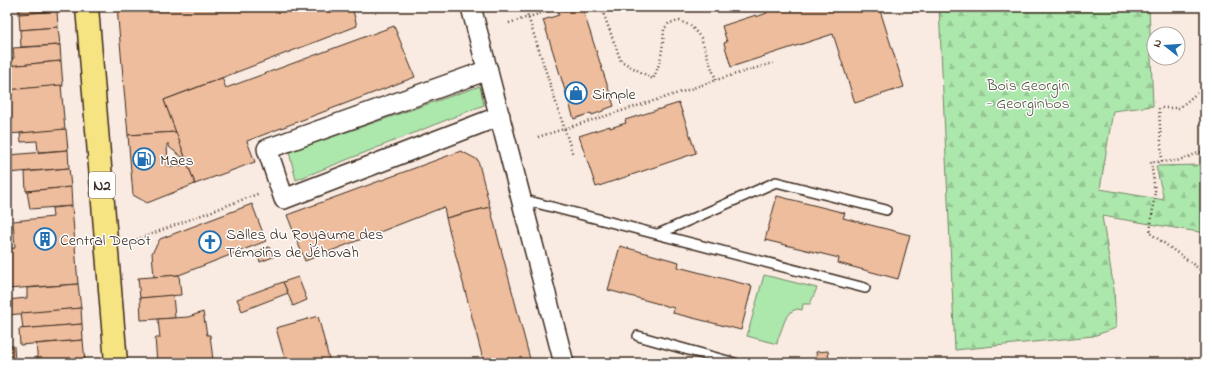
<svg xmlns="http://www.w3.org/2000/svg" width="1212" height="370" font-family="'Indie Flower',sans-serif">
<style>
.green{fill:#ace7ac;stroke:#748865}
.forest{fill:url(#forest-firs);stroke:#748865}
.building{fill:#edbd9d;stroke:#3b2a1e}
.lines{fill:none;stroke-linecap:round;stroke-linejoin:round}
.lane-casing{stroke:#3b2a1e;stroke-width:12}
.street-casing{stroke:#3b2a1e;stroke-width:22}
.primary-casing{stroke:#3b2a1e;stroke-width:25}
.path{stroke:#3b2a1e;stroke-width:2.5;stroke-dasharray:1 3;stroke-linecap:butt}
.lane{stroke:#fff;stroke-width:9}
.street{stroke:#fff;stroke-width:19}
.primary{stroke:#f6e381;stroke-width:22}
.labels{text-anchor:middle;stroke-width:3;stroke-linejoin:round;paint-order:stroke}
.shield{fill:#fff;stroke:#766a62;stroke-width:1}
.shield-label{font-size:15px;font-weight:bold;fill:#3b2a1e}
.park-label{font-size:16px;fill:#575942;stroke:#fff}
.poi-label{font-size:16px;fill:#3b2a1e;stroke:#fff;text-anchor:start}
</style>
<defs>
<pattern id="forest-firs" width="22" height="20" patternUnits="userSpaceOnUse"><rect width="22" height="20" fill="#ace7ac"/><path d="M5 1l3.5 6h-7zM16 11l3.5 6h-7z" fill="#95c694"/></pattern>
</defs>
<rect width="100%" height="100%" fill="#faebe2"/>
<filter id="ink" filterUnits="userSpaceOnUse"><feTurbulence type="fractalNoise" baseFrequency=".025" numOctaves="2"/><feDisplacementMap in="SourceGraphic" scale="8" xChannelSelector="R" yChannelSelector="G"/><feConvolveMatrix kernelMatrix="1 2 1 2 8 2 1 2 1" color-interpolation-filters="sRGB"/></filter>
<g filter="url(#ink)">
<g class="green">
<path d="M480,86l4,19 -188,75 -7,-28z"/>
<path d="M764,275l53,13 -7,16h-7l-1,6 -5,-1 -5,2 -7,9 -7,19 -1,5 -30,-8z"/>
</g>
<path class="forest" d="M939,7h210l4,99 -40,5 -13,78 64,11 -8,-34 44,-1 5,-3v71l-103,-17 12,73 2,39 -23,8 -138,14z"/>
<g class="building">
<path d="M19,7h38v4l-38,3z"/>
<path d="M117,7h235l5,19 -193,74 12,32 -48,3z"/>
<path d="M582,7l32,99 -11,4v1l-11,4 -1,-2 -17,6 -31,-99 16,-5 -1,-2 12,-4v2z"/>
<path d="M778,7h101l25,80 -49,16 -22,-69 -102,33 -7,-24 3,-1 -5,-16 34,-11v2l11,-4 -1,-2z"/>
<path d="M57,11l1,16 -38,3 -1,-16z"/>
<path d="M394,26l21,51 -168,64 8,21 -60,22 -31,-84 58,-22 4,10z"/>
<path d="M58,27l2,18 -39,2 -1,-17z"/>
<path d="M60,45l1,16 -52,5 -1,-7 6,-1 -1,-10z"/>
<path d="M61,61l2,25 -56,4v-24z"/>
<path d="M61,85l4,45 -58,4v-44z"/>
<path d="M679,103l17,50 -100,34 -17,-51 31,-10v2l16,-5 -1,-3z"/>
<path d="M66,129l2,21 -30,2 -1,-11 -16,1 -1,-9z"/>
<path d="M176,132l9,25h-3l-13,-10v-3h-2l1,22 20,-1 7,19 -48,19 -14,-8 -5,-60z"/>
<path d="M68,150l1,18 -62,5v-7l3,-1 -1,-10z"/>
<path d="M461,151l17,9 12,47 -44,11 -2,-11 -139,54 -18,-46z"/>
<path d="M69,168l2,19 -45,4 -1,-19z"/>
<path d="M71,187l1,19 -42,3 -3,-18z"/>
<path d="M7,191h2l2,20h-4z"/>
<path d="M777,196l68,17 -2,5 67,17 -12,44 -60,-16 1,-5 -74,-18z"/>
<path d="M252,204l14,37 -87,34 -25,2 -2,-24 8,-14z"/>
<path d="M72,206l6,78 -71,5v-40l8,-1 -2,-27 40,-4 -1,-9z"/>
<path d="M490,207l41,156h-47l-38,-145z"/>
<path d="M620,246l59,16 -1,5 74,19 -11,44 -68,-17 1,-5 -66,-18z"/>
<path d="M269,247l4,10 -13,5 -4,-10z"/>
<path d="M179,275l2,20 -41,3 -2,-20z"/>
<path d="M298,277l9,23 -14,6 -10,-24z"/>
<path d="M283,282l5,11 -46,18 -5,-12z"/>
<path d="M78,284l3,24 -73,7 -1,-15 20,-2v-10z"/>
<path d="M173,295l2,23 -34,2 -1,-22z"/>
<path d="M81,308l1,16 -59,5 -2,-16z"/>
<path d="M203,312l4,23h3l3,25 -8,1v2h-48l-2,-25h5l-2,-19 30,-2z"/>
<path d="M318,316l12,47h-44l-10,-35z"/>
<path d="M82,324l1,16 -63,5 -1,-16z"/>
<path d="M83,340l2,22 -47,1 -2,-19z"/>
<path d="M7,346h7l1,17h-8z"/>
<path d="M828,351l1,12h-12l-1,-11z"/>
</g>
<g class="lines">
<g class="lane-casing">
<g id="lane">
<path d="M521,199l344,89"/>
<path d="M658,234l118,-52 110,28"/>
<path d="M638,336l97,27"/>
</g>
</g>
<g class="street-casing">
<g id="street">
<path d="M471,7l93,356"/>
<path d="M488,70l-221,79 17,50 216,-83"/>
</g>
</g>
<g class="primary-casing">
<path id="primary" d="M87,7l29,356"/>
</g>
<g class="path">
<path d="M525,7l48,148"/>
<path d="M601,7l20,54 32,18c8,-15 10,-33 11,-50l5,-6 11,-2 11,5 10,12 15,42 60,-18"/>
<path d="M509,23l52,-16"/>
<path d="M538,137l144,-45 34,-12"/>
<path d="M1205,152h-4l-24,9 -26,1 4,29 -5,42 55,40"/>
<path d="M1162,161l-3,-53h20l18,-15"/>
<path d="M133,241l127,-48"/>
</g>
<use href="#lane" class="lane"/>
<use href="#street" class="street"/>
<use href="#primary" class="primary"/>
</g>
</g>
<defs>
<g id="shop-ring" transform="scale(1.15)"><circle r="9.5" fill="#fff" stroke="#1f6fb2" stroke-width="1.5"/><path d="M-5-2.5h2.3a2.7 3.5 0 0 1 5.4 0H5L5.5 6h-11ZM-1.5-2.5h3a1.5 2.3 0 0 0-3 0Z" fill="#1f6fb2"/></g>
<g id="fuel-ring" transform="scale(1.15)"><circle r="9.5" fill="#fff" stroke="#1f6fb2" stroke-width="1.5"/><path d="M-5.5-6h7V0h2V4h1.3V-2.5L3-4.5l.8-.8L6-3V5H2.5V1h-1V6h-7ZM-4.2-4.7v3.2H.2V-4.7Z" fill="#1f6fb2"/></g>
<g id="building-ring" transform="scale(1.15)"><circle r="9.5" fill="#fff" stroke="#1f6fb2" stroke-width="1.5"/><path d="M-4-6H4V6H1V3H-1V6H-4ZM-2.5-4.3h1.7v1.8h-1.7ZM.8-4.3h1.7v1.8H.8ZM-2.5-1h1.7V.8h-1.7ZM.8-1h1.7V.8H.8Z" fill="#1f6fb2"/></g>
<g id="church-ring" transform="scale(1.15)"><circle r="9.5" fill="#fff" stroke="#1f6fb2" stroke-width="1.5"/><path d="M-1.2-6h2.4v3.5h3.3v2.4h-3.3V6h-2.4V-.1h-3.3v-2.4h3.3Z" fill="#1f6fb2"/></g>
</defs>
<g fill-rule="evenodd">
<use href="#shop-ring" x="576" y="93"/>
<use href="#fuel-ring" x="144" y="159"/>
<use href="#building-ring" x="45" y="239"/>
<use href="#church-ring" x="210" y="242"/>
</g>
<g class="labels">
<rect class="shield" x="89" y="172" width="26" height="26" rx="3"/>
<g class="shield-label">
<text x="102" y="190">N2</text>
</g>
<g class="park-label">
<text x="1028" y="90">Bois Georgin<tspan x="1028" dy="18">- Georginbos</tspan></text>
</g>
<g class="poi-label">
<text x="592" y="99">Simple</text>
<text x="160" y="165">Maes</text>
<text x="226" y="239">Salles du Royaume des<tspan x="226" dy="18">Témoins de Jéhovah</tspan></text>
<text x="60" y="245">Central Depot</text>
</g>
</g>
<rect width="1212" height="370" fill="none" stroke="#fff" stroke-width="24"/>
<rect x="12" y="12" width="1188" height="346" fill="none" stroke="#3b2a1e" stroke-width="1.5" filter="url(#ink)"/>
<g transform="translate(1166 46) rotate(287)"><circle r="19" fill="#ffffff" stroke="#b1aaa5"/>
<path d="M0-3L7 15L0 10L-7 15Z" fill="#1f6fb2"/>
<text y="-6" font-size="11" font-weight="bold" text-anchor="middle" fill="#3b2a1e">N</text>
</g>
</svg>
